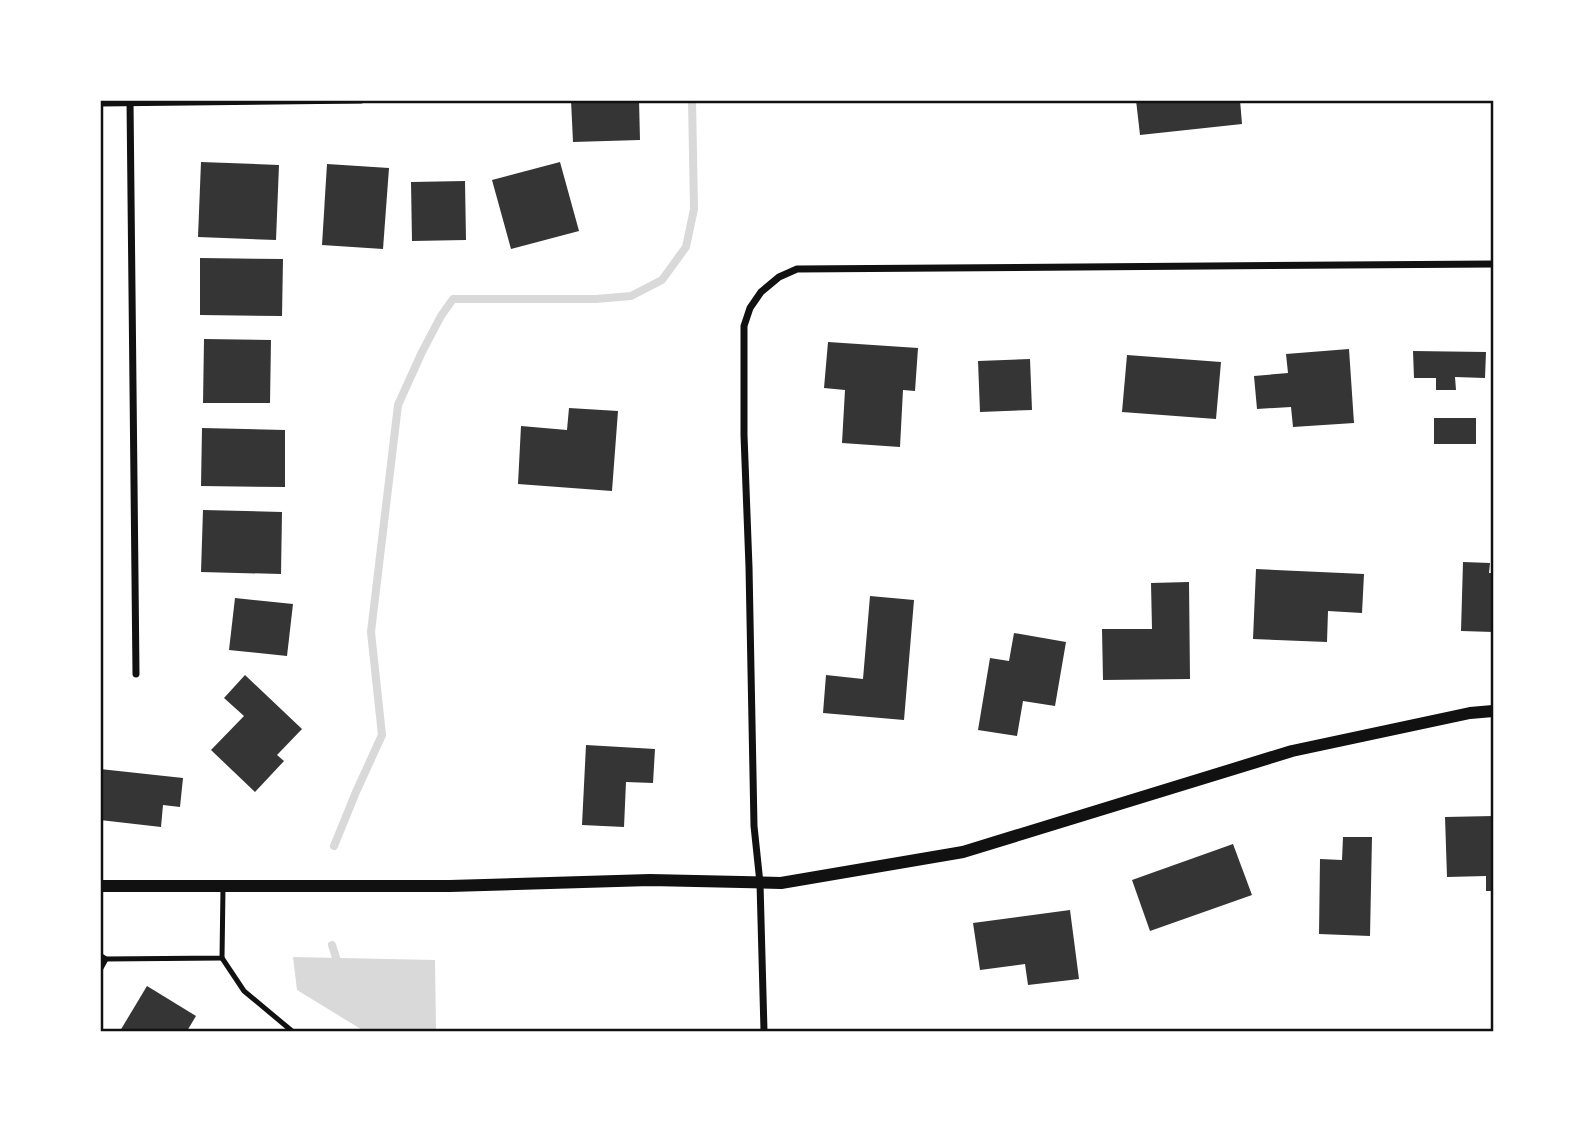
<svg xmlns="http://www.w3.org/2000/svg" width="1593" height="1131" font-family="'Alegreya Sans',sans-serif">
<style>
.water{fill:#d9d9d9}
.lines{fill:none;stroke-linecap:round;stroke-linejoin:round}
.stream{stroke:#d9d9d9;stroke-width:8}
.building{fill:#353535}
.service{stroke:#111;stroke-width:5}
.minor{stroke:#111;stroke-width:7}
.tertiary{stroke:#111;stroke-width:12}
.neatline{fill:none;stroke:#111;stroke-width:2.5}
</style>
<rect width="100%" height="100%" fill="#fff"/>
<path class="water" d="M293,957l142,3 1,71h-72l-67,-41z"/>
<g class="lines">
<g class="stream">
<path d="M334,846l22,-54 26,-57 -11,-103 27,-227 24,-53 19,-36 12,-17h143l35,-3 31,-16 24,-33 8,-38 -2,-109"/>
<path d="M332,945l7,22"/>
</g>
</g>
<g class="building">
<path d="M571,100h68l1,40 -67,2z"/>
<path d="M1136,100h104l2,24 -102,11z"/>
<path d="M201,162l78,3 -3,75 -78,-3z"/>
<path d="M560,162l19,69 -68,18 -19,-69z"/>
<path d="M327,164l62,4 -6,81 -61,-4z"/>
<path d="M465,181l1,59 -54,1 -1,-59z"/>
<path d="M200,258l83,1 -1,57 -82,-1z"/>
<path d="M204,339l67,1 -1,63h-67z"/>
<path d="M828,342l90,6 -3,43 -12,-1 -3,57 -58,-4 3,-53 -21,-2z"/>
<path d="M1349,349l5,74 -61,4 -2,-20 -34,2 -3,-33 34,-3 -2,-19z"/>
<path d="M1413,351l73,1 -1,26 -30,-1 1,13h-20v-12h-22z"/>
<path d="M1127,355l94,7 -5,57 -94,-7z"/>
<path d="M1030,359l2,51 -52,2 -2,-51z"/>
<path d="M569,408l49,3 -6,80 -94,-7 3,-58 46,4z"/>
<rect x="1434" y="418" width="42" height="26"/>
<path d="M202,428l83,2v57l-84,-1z"/>
<path d="M203,510l79,2 -1,62 -80,-2z"/>
<path d="M1463,562l27,1 -1,10h4v59l-32,-1z"/>
<path d="M1256,569l108,5 -2,39 -34,-2 -1,31 -74,-3z"/>
<path d="M1189,582l1,97 -87,1 -1,-51h50l-1,-46z"/>
<path d="M870,596l44,4 -10,120 -81,-7 3,-38 37,4z"/>
<path d="M235,598l58,6 -6,52 -58,-6z"/>
<path d="M1014,633l52,9 -11,64 -32,-5 -6,35 -39,-6 12,-72 19,3z"/>
<path d="M245,675l57,54 -25,26 7,6 -29,31 -44,-42 33,-34 -20,-18z"/>
<path d="M586,745l69,4 -2,34 -27,-1 -2,45 -42,-2z"/>
<path d="M100,769l83,9 -3,29 -17,-2 -2,22 -61,-7z"/>
<path d="M1493,816v75h-7v-15l-39,1 -2,-60z"/>
<path d="M1343,837h29l-2,99 -51,-2 1,-75 22,1z"/>
<path d="M1233,844l19,51 -102,36 -18,-51z"/>
<path d="M1070,910l9,69 -51,6 -3,-21 -45,6 -7,-47z"/>
<path d="M147,986l49,30 -9,15h-67z"/>
</g>
<g class="lines">
<g class="service">
<path d="M100,955l6,4 116,-1 1,-70"/>
<path d="M222,958l22,33 48,40"/>
<path d="M100,970l6,-11"/>
</g>
<g class="minor">
<path d="M130,100l6,574"/>
<path d="M100,103l261,-3"/>
<path d="M764,1031l-4,-148 -6,-57 -5,-259 -5,-132v-109l6,-18 11,-16 18,-15 18,-8 696,-5"/>
</g>
<path class="tertiary" d="M100,886h350l200,-6 131,3 182,-31 329,-101 178,-38 23,-2"/>
</g>
<rect width="1593" height="1131" fill="none" stroke="#ffffff" stroke-width="203"/>
<rect x="102" y="102" width="1390" height="928" class="neatline"/>
</svg>
